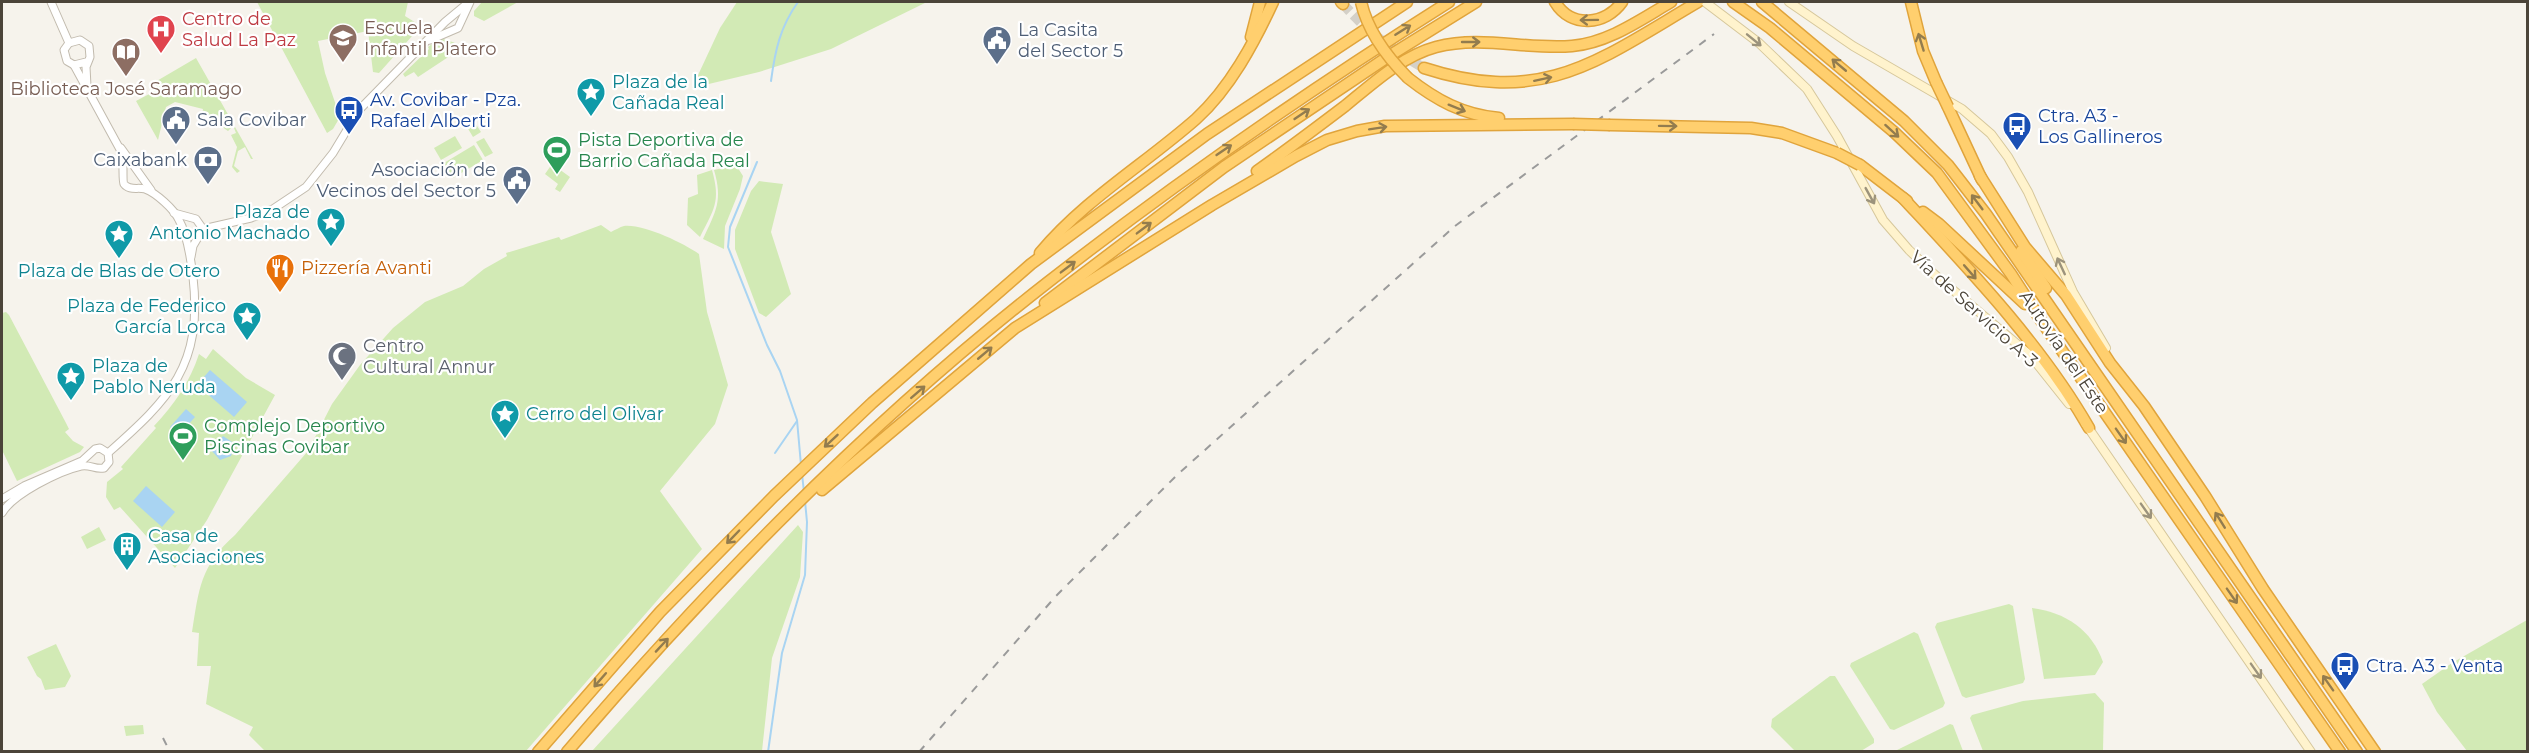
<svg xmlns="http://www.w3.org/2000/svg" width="2529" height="753" font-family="Montserrat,sans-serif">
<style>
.green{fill:#d2eab5}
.water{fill:#a9d4f2}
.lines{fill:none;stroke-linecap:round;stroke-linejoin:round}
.stream{stroke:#a9d4f2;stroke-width:2}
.motorway-tunnel{stroke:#d4d0c8;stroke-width:10;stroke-dasharray:10 5;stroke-linecap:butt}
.tertiary-casing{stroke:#c2bbae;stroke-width:9}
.secondary-casing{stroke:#d6c79b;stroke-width:10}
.motorway-casing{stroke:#e0a43c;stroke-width:13}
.tertiary{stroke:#fff;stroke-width:7}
.secondary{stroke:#fff3cd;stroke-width:8}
.motorway{stroke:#ffcf6e;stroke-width:10}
.rail{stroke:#9a9a9a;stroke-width:2;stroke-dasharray:8 8;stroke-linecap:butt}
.motorway-bridge-casing{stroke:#e0a43c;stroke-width:13;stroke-linecap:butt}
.motorway-bridge{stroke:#ffcf6e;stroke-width:10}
.oneway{stroke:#937c4e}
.oneway2{stroke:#9c937c}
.labels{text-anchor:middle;stroke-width:4.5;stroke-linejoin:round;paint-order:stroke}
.health-label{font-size:18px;fill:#be3a42;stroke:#fff;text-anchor:start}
.education-label{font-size:18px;fill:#785e54;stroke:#fff;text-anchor:start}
.service-label{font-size:18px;fill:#4e5e75;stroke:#fff;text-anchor:start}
.culture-label{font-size:18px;fill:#0d838f;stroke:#fff;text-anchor:start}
.transit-label{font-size:18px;fill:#164399;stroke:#fff;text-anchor:start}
.leisure-label{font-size:18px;fill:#27864d;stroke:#fff;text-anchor:start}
.food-label{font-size:18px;fill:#c56008;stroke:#fff;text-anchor:start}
.street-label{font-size:18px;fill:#4b4439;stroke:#fff}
.worship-label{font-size:18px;fill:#5b616d;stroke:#fff;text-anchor:start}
</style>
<rect width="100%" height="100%" fill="#f6f3ec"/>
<g class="green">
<path d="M257,2h151l-3,14 16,10 -42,47 -6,-1 -5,-41 -50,10 7,32 15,44 -7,12 -6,4z"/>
<path d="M482,2h36l-34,19 -10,-5v-5z"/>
<path d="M737,2h190l-96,47 -72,23 -67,16 28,-60z"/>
<path d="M440,38l25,8 -47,31 -4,-5 -9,5 -2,-3 26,-25 -1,-2z"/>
<path d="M196,58l38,67 -6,6 -16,-11 -4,-5 -6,-2 1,-4 -28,-7 -9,5 -8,33 -22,-39 17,-9 -1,-2 5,-3 -2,-5z"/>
<path d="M471,117l10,15 -8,5 -9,-15z"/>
<path d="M235,127l18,32h-2l-6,-12 -7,4 -4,15 6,5 -3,2 -5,-6 5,-20 -6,-12 5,-2 -2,-5z"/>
<path d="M455,136l7,12 -21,12 -7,-12z"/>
<path d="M484,138l9,15 -8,4 -9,-15z"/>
<path d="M474,145l9,15 -30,18 -9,-15z"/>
<path d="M552,164l18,13 -10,15 -5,-3 3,-5 -13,-10z"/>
<path d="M736,165l7,11 -3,13 -15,37 -1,23 -21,-10c13,-28 20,-38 11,-69z"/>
<path d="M712,170c9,32 2,39 -12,67l-13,-12 1,-27 10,-4 -1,-19z"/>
<path d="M759,181l24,3 -12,48 20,62 -25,23 -7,-4 -24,-64v-19l16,-39z"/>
<path d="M601,225l10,7c4,-2 9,-5 13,-6 20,-2 59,17 75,28l8,58 21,73 -13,39 -55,67 42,58 -176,202h-261l-16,-16 4,-8 -47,-23 5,-38h-14l2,-33 -7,-1c7,-43 8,-66 43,-97l73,-84 24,-47 28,-39 33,-37 32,-26 38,-16 21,-17 23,-13 -1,-3 53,-16 2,3z"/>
<path d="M6,312l3,3 57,108 3,6 -4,3 8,9 11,6 -4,5 -63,29 -15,-31v-137z"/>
<path d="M213,349l33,29 29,17 -68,125 -32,48 -55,-61 -6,3 -8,-13 1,-15 16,-13 -2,-2 35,-39 -2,-2c20,-21 36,-44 45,-72l7,5z"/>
<path d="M798,525l5,7 -3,45 -28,81 -10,93h-170z"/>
<path d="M99,527l7,13 -19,9 -6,-12z"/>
<path d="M2009,604l4,2 12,73 -2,4 -57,15 -4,-2 -27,-69 2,-4z"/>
<path d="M2032,608c33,4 60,22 71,54l-8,13 -51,4z"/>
<path d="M2527,620v131h-60l-30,-39 -15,-28 30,-21z"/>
<path d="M1914,632l4,2 27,69 -2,4 -49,23 -4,-1 -40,-63 1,-3z"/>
<path d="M56,644l15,32 -6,11 -20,3 -4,-11 -4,-3 -10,-19z"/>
<path d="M1830,676h5l39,63v4l-13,8h-66l-24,-24 1,-8z"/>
<path d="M2095,693l9,10 -1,48h-120l-13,-33 2,-3 51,-14z"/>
<path d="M1950,724l3,1 10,26h-68z"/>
<path d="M143,725l1,9 -18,2 -2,-10z"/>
</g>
<g class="water">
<path d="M210,370l37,32 -13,15 -37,-32z"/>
<path d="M186,409l9,8 -16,18 -9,-8z"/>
<path d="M223,436l12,8 -4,12 -11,4 -9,-10z"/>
<path d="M146,486l29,26 -13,15 -29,-26z"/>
</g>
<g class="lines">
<g class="stream">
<path d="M771,81c4,-30 9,-54 27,-79"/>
<path d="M757,162l-27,65 -2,20 39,98 13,26 17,49 4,45"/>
<path d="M775,453l22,-32"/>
<path d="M802,474l2,18"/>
<path d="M768,752l14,-99 23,-78 2,-53 -2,-21"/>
</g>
<path class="motorway-tunnel" d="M1343,4c24,27 49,46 81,64"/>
<g class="tertiary-casing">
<g id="tertiary">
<path d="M51,2l18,41"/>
<path d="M430,40l28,-12 12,-26"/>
<path d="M86,62l-12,3 -7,-4 -3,-11 5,-7 11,-3 9,6 1,11 -4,10 1,19"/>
<path d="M74,65l48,88c2,8 0,28 2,31 5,7 14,3 21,5 11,4 29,20 34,31 8,14 12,40 14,57 10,89 -23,121 -85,176"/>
<path d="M121,148l30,42"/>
<path d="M174,213l22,6 7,10"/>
<path d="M203,229l48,-11 22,-9 33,-22 27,-34 26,-43 86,-88 24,-20"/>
<path d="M191,257l2,-11 10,-17"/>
<path d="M2,499l22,-13 58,-25 13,-12 5,-1 8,5 1,9 -5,6c-9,2 -14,-4 -23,-2 -22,5 -68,28 -79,47"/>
</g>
</g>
<g class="secondary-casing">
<g id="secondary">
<path d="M1705,2l54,41 48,46 30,47 46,84 26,30 25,24 96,81 39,49"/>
<path d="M1789,2l64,44 109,63 29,25 17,23 20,35 45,100 33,56"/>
<path d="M2085,423l226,329"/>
</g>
</g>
<g class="motorway-casing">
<g id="motorway">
<path d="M1341,2l2,2"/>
<path d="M1555,2c16,27 51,23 67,0"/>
<path d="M1733,2l37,26 124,104 43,41 74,101 29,45 300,433"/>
<path d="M1762,2l142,119 44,44 38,49 371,538"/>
<path d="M1911,2l12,49 13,31"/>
<path d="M1251,37l9,-35"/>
<path d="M1424,68c120,39 175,-8 274,-66"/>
<path d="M1408,78c28,22 55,37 91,40"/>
<path d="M1948,107l34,73"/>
<path d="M1610,125l141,3 31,5 55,20"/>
<path d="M1860,165l47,36"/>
<path d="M1257,171c30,-21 59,-43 88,-65 27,-22 57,-50 91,-59 46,-12 90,3 136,-1 36,-3 68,-26 99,-44"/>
<path d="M1980,176l45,71 41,48 44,68 34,43 61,90 58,93 112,163"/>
<path d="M1903,198c65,70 138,146 186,230"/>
<path d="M1923,212l16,12 86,80"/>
<path d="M2021,251l25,37"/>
<path d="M1040,253c44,-53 105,-89 156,-134 34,-31 58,-76 77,-117"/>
<path d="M1045,303l179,-136 165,-111 87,-54"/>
<path d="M822,490l193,-162 197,-123 84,-49 31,-16 30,-9 28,-5 188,-2"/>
<path d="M538,752l122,-140 114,-116 98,-93 159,-139 176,-130 200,-132"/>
<path d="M567,752c145,-170 304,-332 480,-469 129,-101 264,-194 402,-281"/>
</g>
</g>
<use href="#tertiary" class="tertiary"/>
<use href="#secondary" class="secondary"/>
<use href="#motorway" class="motorway"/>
<g class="rail">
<path d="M163,738l7,14"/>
<path d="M919,752l137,-156 121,-121 278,-249 259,-192"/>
</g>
<g class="motorway-bridge-casing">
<g id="motorway-bridge">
<path d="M1361,2c7,30 25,54 47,76"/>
<path d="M1936,82l12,25"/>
<path d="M1573,124l37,1"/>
<path d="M1837,153l23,12"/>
</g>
</g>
<use href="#motorway-bridge" class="motorway-bridge"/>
</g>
<defs><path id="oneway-shaft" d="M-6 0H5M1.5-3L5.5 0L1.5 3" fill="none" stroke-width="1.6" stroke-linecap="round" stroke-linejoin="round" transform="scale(1.5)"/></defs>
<g class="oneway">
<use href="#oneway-shaft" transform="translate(1589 20) rotate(179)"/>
<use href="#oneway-shaft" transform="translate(1403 30) rotate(-32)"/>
<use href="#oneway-shaft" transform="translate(1471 42)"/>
<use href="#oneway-shaft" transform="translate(1921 42) rotate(-107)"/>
<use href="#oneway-shaft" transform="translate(1839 65) rotate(-140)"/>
<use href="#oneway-shaft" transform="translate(1543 79) rotate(-12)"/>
<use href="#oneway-shaft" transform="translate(1457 108) rotate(22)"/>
<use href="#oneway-shaft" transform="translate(1302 114) rotate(-34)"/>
<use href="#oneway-shaft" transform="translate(1668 126) rotate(1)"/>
<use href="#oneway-shaft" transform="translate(1378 128) rotate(-9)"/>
<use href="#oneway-shaft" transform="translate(1892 131) rotate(42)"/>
<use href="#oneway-shaft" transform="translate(1224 150) rotate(-34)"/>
<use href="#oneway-shaft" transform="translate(1977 202) rotate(-127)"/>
<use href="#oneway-shaft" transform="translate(1144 228) rotate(-37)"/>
<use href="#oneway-shaft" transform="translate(1068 267) rotate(-37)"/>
<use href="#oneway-shaft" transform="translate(1970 272) rotate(49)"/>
<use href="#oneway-shaft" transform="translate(985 353) rotate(-40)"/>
<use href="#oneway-shaft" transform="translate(918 392) rotate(-41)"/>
<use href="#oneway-shaft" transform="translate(2121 436) rotate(55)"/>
<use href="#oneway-shaft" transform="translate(831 441) rotate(137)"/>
<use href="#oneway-shaft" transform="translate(2220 520) rotate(-122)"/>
<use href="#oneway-shaft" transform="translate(733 537) rotate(134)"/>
<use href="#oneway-shaft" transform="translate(2232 596) rotate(55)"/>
<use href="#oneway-shaft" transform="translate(662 645) rotate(-47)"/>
<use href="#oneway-shaft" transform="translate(600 680) rotate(131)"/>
<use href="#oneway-shaft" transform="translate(2328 683) rotate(-125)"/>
</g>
<g class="oneway2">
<use href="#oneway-shaft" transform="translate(1754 40) rotate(39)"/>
<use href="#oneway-shaft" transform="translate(1870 196) rotate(61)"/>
<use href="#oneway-shaft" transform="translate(2061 266) rotate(-115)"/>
<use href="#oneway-shaft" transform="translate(2146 511) rotate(55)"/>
<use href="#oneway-shaft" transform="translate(2256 671) rotate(55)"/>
</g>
<defs>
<g id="hospital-pin" transform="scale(1.5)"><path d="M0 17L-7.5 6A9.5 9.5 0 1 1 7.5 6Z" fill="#e0444e" stroke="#fff"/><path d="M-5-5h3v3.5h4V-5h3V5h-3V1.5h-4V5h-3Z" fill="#fff"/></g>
<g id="school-pin" transform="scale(1.5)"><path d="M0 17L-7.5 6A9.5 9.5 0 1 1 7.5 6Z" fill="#8d6e63" stroke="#fff"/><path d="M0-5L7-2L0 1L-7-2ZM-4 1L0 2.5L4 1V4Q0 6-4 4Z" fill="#fff"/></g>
<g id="civic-pin" transform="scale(1.5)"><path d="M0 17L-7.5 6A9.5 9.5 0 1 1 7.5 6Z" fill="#5c6f8a" stroke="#fff"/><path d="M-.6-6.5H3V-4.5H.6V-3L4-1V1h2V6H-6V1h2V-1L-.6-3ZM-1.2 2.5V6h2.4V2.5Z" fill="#fff"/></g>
<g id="library-pin" transform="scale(1.5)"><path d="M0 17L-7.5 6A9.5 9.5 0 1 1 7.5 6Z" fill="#8d6e63" stroke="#fff"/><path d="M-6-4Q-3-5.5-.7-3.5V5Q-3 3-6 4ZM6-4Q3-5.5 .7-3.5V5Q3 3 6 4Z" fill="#fff"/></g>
<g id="sight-pin" transform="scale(1.5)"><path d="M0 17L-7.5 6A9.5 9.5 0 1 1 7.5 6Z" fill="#0f9aa8" stroke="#fff"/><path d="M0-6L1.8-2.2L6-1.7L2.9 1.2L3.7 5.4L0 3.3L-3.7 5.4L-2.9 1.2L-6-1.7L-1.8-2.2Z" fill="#fff"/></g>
<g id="bus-pin" transform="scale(1.5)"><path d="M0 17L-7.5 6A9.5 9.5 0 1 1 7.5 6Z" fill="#1a4fb4" stroke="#fff"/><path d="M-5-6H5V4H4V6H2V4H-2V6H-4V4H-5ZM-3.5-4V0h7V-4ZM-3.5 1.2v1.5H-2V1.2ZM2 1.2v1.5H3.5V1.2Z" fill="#fff"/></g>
<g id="stadium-pin" transform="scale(1.5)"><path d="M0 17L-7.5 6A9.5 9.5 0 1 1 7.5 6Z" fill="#2e9e5b" stroke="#fff"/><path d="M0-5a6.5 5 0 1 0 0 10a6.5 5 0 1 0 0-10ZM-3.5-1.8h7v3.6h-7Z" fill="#fff"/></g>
<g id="bank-pin" transform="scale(1.5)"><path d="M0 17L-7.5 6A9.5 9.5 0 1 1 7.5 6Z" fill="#5c6f8a" stroke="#fff"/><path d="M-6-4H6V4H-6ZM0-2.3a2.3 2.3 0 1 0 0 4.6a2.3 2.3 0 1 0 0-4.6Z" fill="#fff"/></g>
<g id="restaurant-pin" transform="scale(1.5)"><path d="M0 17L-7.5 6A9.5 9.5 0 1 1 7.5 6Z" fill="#e8710a" stroke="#fff"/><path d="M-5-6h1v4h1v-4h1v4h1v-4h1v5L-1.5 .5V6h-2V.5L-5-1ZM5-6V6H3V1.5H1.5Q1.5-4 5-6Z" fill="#fff"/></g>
<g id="mosque-pin" transform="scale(1.5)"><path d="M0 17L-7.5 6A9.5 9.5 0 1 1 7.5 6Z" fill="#6b7280" stroke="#fff"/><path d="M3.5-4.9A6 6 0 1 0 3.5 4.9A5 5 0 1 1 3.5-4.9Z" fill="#fff"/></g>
<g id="building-pin" transform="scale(1.5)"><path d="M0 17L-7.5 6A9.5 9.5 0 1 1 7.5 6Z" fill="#0f9aa8" stroke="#fff"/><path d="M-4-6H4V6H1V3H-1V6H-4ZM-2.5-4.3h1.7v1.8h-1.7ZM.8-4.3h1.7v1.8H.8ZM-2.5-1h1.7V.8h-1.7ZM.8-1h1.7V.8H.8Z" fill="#fff"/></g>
</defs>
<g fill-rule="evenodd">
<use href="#hospital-pin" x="161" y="29"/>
<use href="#school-pin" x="343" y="38"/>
<use href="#civic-pin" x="997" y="40"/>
<use href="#library-pin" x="126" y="52"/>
<use href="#sight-pin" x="591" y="92"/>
<use href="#bus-pin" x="349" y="110"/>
<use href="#civic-pin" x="176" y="120"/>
<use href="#bus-pin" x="2017" y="126"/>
<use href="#stadium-pin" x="557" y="150"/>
<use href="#bank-pin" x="208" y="160"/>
<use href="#civic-pin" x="517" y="180"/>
<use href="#sight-pin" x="331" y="222"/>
<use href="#sight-pin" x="119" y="234"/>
<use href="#restaurant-pin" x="280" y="268"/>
<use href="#sight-pin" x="247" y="316"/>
<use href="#mosque-pin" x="342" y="356"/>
<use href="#sight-pin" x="71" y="376"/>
<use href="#sight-pin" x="505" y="414"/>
<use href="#stadium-pin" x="183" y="436"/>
<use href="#building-pin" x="127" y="546"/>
<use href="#bus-pin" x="2345" y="666"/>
</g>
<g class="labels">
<g class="health-label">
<text x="182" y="25">Centro de<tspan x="182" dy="21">Salud La Paz</tspan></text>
</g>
<g class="education-label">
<text x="364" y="34">Escuela<tspan x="364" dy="21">Infantil Platero</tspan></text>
<text x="126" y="95" text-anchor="middle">Biblioteca José Saramago</text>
</g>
<g class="service-label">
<text x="1018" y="36">La Casita<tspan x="1018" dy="21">del Sector 5</tspan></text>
<text x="197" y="126">Sala Covibar</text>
<text x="187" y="166" text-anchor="end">Caixabank</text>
<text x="496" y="176" text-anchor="end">Asociación de<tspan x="496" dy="21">Vecinos del Sector 5</tspan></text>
</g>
<g class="culture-label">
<text x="612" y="88">Plaza de la<tspan x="612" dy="21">Cañada Real</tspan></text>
<text x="310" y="218" text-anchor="end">Plaza de<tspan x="310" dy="21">Antonio Machado</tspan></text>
<text x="119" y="277" text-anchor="middle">Plaza de Blas de Otero</text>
<text x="226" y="312" text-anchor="end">Plaza de Federico<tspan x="226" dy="21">García Lorca</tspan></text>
<text x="92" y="372">Plaza de<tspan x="92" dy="21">Pablo Neruda</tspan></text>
<text x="526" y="420">Cerro del Olivar</text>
<text x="148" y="542">Casa de<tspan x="148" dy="21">Asociaciones</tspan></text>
</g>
<g class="transit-label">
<text x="370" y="106">Av. Covibar - Pza.<tspan x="370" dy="21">Rafael Alberti</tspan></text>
<text x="2038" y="122">Ctra. A3 -<tspan x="2038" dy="21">Los Gallineros</tspan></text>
<text x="2366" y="672">Ctra. A3 - Venta</text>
</g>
<g class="leisure-label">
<text x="578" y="146">Pista Deportiva de<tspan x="578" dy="21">Barrio Cañada Real</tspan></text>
<text x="204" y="432">Complejo Deportivo<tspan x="204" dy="21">Piscinas Covibar</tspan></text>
</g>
<g class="food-label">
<text x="301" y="274">Pizzería Avanti</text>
</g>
<g class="street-label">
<text transform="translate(1974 309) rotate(42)" y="6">Vía de Servicio A-3</text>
<text transform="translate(2064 352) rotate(56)" y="6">Autovía del Este</text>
</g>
<g class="worship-label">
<text x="363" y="352">Centro<tspan x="363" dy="21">Cultural Annur</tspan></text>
</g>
</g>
<rect width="2529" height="753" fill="none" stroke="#4b4439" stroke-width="6"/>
</svg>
